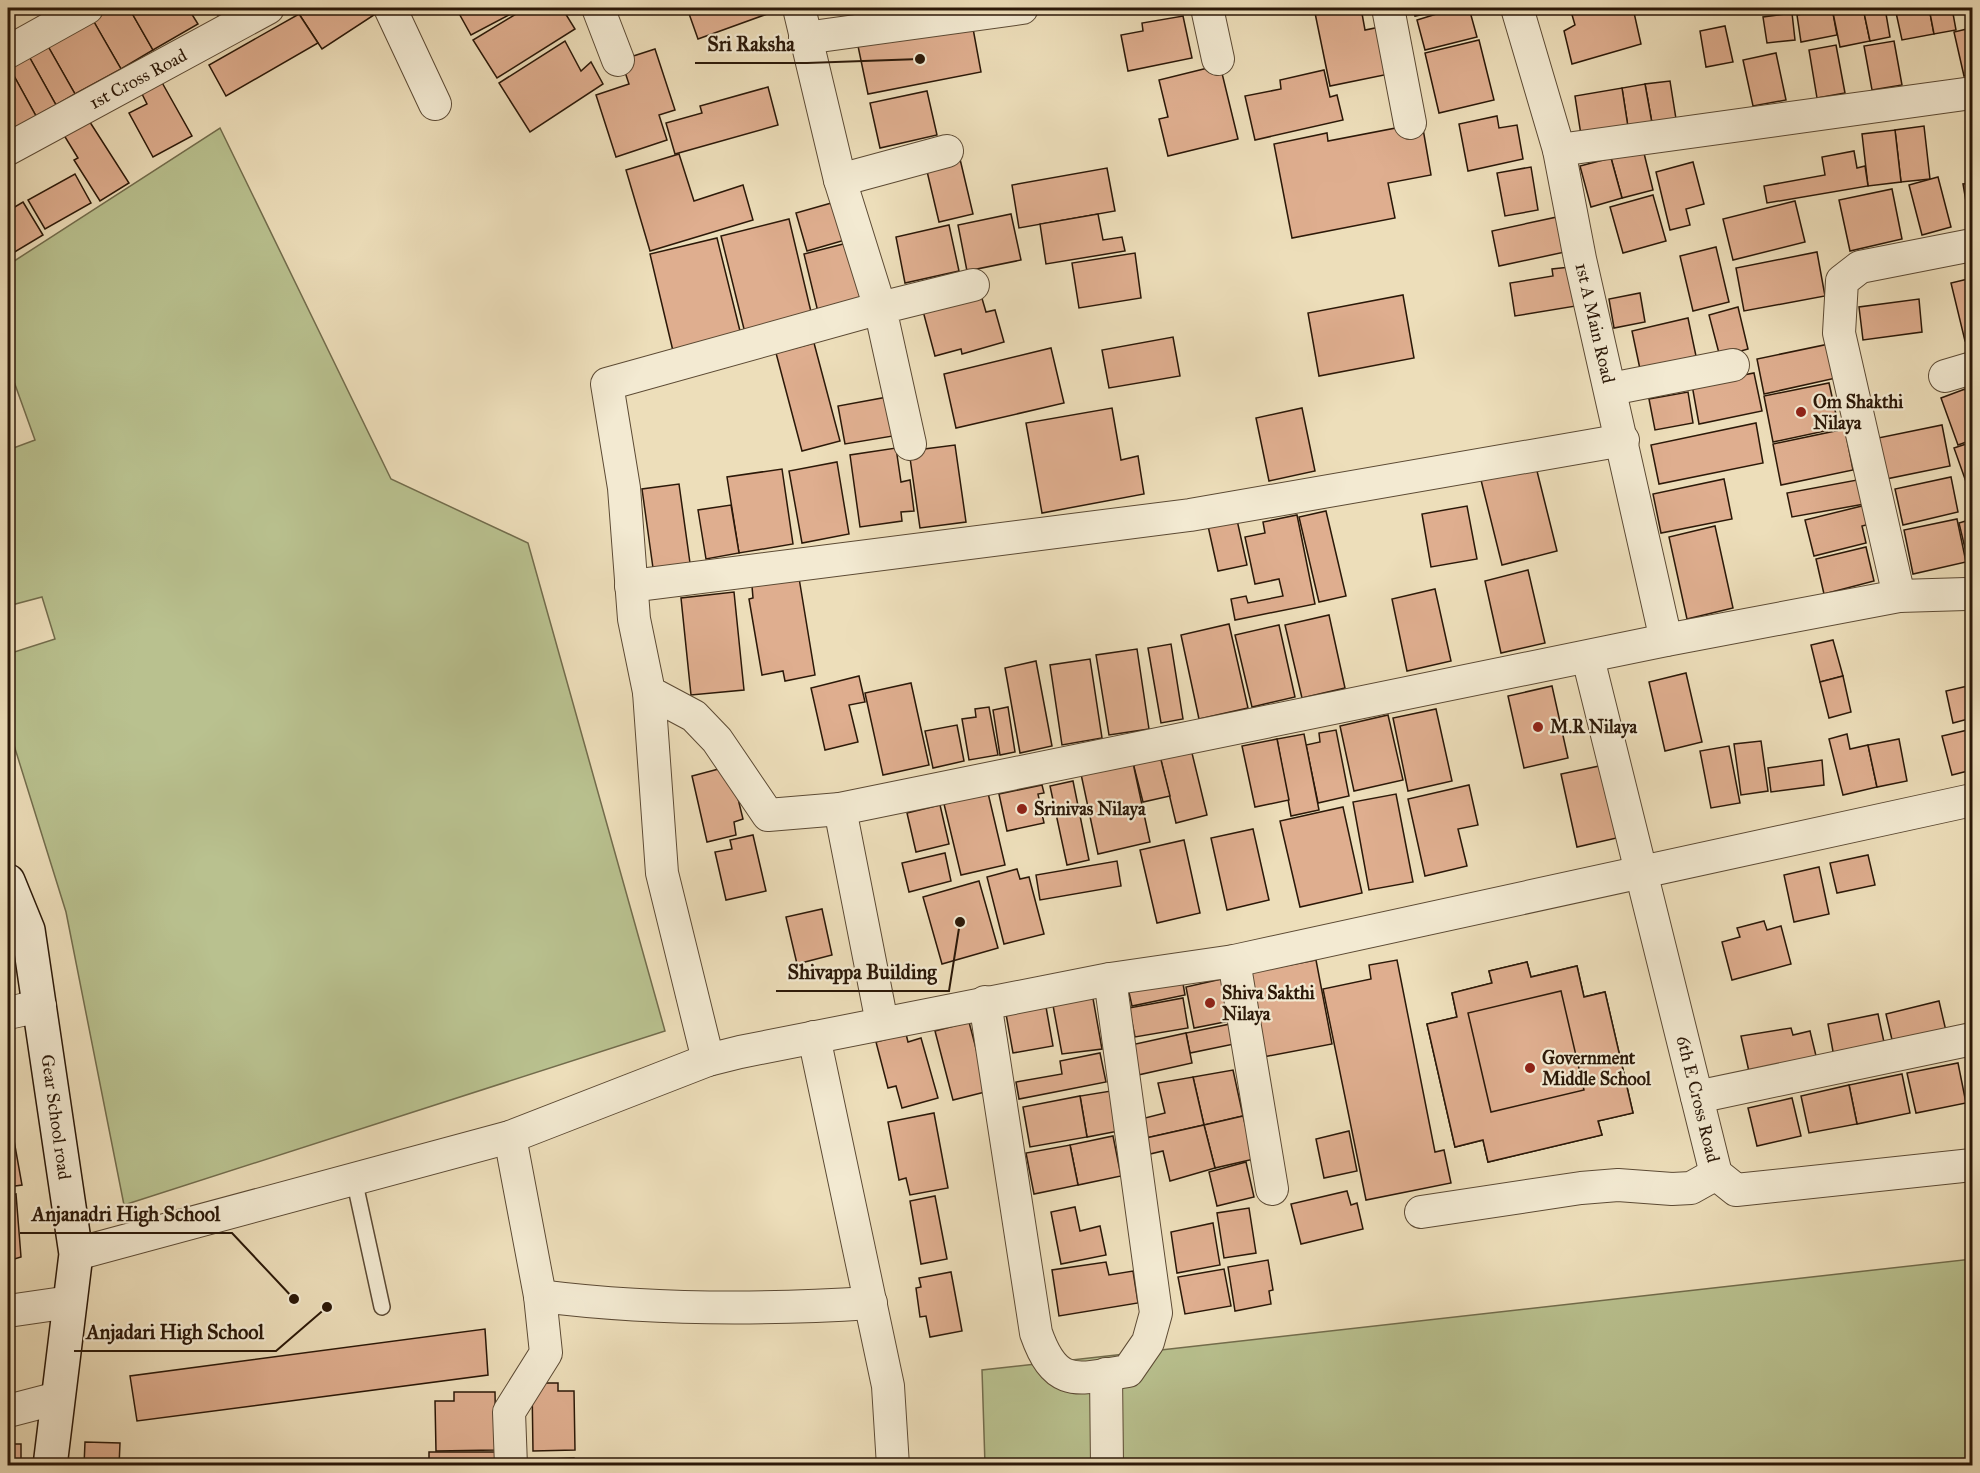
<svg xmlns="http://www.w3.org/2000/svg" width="1980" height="1473" font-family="'IM FELL Great Primer',serif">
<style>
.green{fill:#b9c18f;stroke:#726c4c;stroke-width:1.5}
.building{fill:#dfae8f;stroke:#2b1808;stroke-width:1.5;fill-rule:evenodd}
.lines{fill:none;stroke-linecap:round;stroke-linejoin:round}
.service-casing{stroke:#5c4a34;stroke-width:18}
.minor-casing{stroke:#5c4a34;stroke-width:34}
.secondary-casing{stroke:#2b1808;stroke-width:36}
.service{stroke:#f3ead2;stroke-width:15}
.minor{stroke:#f3ead2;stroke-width:32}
.secondary{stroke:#f3ead2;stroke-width:33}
.poi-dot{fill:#8f2418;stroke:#f3ead2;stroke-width:2}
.labels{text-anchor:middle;stroke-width:4.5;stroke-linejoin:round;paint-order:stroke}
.street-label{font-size:18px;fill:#2b1808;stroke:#f3ead2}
.poi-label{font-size:18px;font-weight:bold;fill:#2b1808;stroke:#f3ead2;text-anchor:start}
.leader{fill:none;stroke:#2b1808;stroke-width:2}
.callout-dot{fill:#2b1808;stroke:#f3ead2;stroke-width:2}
.callout-label{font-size:20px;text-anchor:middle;font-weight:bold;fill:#2b1808;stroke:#f3ead2;stroke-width:4.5;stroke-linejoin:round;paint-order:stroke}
</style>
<rect width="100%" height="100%" fill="#eddeba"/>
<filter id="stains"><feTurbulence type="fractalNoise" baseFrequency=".00333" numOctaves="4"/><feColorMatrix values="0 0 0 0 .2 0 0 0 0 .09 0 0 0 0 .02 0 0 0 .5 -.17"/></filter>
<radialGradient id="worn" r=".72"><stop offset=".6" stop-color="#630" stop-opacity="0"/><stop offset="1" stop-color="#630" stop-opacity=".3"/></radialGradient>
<g class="green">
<path d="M220,128l171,351 137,64 137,488 -541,174 -58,-293 -58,-186v-72l47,-15 -13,-42 -34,9v-156l27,-10 -27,-75v-100z"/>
<path d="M1972,1259v206h-987l-3,-95z"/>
</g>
<g class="building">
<path d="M104,8h25l24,42 -32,19 -31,-54z"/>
<path d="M129,8h59l10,16 -45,26z"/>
<path d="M213,8h18l-13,7z"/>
<path d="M309,8h65l3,5 -55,36 -23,-35z"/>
<path d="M456,8h66l-51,27z"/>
<path d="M526,8h36l13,21 -78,49 -24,-38z"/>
<path d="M687,8h81l2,5 -72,26z"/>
<path d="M1334,8h27l4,22 20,-4 9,47 -64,13 -15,-73 19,-3z"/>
<path d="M1413,8h41l-39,8z"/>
<path d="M1469,8l8,29 -52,13 -8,-30 39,-12z"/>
<path d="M1570,8h63l8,36 -69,20 -8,-33 11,-6z"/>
<path d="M1832,8l5,27 -36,7 -4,-27z"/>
<path d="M1832,8h31l7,33 -30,6z"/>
<path d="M1863,8h22l5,29 -20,4z"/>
<path d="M1895,8h34l5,26 -32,6z"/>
<path d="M1929,8h23l4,22 -22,4z"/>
<path d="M1967,8h5v20h-1z"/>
<path d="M1792,13l3,27 -28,3 -4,-26z"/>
<path d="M299,14l19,29 -92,53 -17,-31z"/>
<path d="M90,15l31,54 -46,25 -30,-53z"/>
<path d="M1183,16l9,42 -64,13 -7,-36 22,-4 -1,-8z"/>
<path d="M972,23l9,49 -113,22 -10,-48z"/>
<path d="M1725,26l8,36 -27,5 -6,-36z"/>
<path d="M1971,28l1,46 -8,2 -10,-44z"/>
<path d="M1479,40l15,60 -55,13 -14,-60z"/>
<path d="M45,41l30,53 -19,11 -30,-54z"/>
<path d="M565,41l16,30 10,-9 12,22 -73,48 -31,-49z"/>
<path d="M1894,41l8,44 -30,5 -8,-44z"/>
<path d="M1836,45l9,48 -28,5 -8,-48z"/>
<path d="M655,49l20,61 -16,5 8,25 -51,17 -20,-62 33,-11 -8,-24z"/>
<path d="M26,51l30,54 -20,11 -28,-51z"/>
<path d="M1776,53l10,47 -33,6 -10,-46z"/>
<path d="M8,65l28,51 -28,16z"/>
<path d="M1220,65l18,74 -70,17 -9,-37 9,-2 -9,-37z"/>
<path d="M1324,70l6,27 7,-2 6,25 -88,20 -10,-44 36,-7 -1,-9z"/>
<path d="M160,79l32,57 -39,21 -24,-44 18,-9 -7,-14z"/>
<path d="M1670,81l6,38 -24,4 -7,-39z"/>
<path d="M1645,84l7,39 -24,4 -6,-39z"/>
<path d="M768,87l10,38 -103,29 -9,-31 36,-10 -2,-7z"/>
<path d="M1622,88l6,39 -47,8 -6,-39z"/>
<path d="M927,91l10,44 -57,13 -10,-45z"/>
<path d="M86,116l43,67 -29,18 -26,-41 4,-2 -16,-26z"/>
<path d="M1497,116l2,12 18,-3 6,34 -55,12 -9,-47z"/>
<path d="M1422,123l9,52 -43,8 7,35 -103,20 -18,-94 53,-11 1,8z"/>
<path d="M1924,126l6,53 -29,3 -6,-52z"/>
<path d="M1895,130l6,52 -33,4 -6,-52z"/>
<path d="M1642,145l11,45 -31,8 -11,-40z"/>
<path d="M1854,151l3,17 8,-2 3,20 -101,17 -3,-17 61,-11 -3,-18z"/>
<path d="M679,154l15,47 49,-16 10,35 -103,31 -24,-81z"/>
<path d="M1611,158l11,40 -31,9 -11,-41z"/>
<path d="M960,159l13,55 -34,8 -13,-55z"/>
<path d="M1693,162l11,42 -18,5 4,16 -20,5 -14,-58z"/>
<path d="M1531,167l7,43 -33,6 -8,-43z"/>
<path d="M1107,168l8,43 -96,17 -7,-43z"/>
<path d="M75,174l16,29 -46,26 -17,-29z"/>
<path d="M1938,177l13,50 -29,8 -13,-50z"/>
<path d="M1972,183v41l-2,1 -7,-41z"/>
<path d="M1892,189l10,50 -52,12 -11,-51z"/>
<path d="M1653,195l13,46 -43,12 -13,-46z"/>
<path d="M842,200l10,38 -45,13 -11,-38z"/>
<path d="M1795,201l10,41 -72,18 -10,-41z"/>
<path d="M23,202l20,33 -35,21v-45z"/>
<path d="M1011,214l10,46 -54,11 -9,-46z"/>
<path d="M1098,214l5,26 19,-3 3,14 -79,13 -6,-40z"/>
<path d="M1557,217l8,35 -66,14 -7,-35z"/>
<path d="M789,219l23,97 -67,17 -24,-97z"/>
<path d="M949,225l10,46 -54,12 -9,-46z"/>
<path d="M717,238l24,97 -68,16 -23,-97z"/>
<path d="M855,241l14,58 -51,13 -14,-58z"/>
<path d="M1716,247l13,55 -36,9 -13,-55z"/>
<path d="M1817,252l8,44 -81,15 -8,-43z"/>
<path d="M1135,253l6,45 -62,10 -7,-45z"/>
<path d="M1570,267l6,39 -61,10 -5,-33 43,-7 -1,-7z"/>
<path d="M1972,278v62l-7,1 -14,-58z"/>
<path d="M1640,293l5,29 -31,6 -5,-29z"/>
<path d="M981,295l5,17 9,-2 9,32 -42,12 -1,-5 -26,7 -12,-45z"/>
<path d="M1403,295l11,63 -95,18 -11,-63z"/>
<path d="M1919,299l3,33 -59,8 -4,-33z"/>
<path d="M1738,307l10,42 -28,8 -11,-42z"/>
<path d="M1688,318l8,38 -56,13 -8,-38z"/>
<path d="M1173,337l7,39 -71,12 -7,-38z"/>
<path d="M814,343l26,98 -38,10 -26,-98z"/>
<path d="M1829,344l7,34 -72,16 -7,-35z"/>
<path d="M1051,348l13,55 -108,25 -12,-54z"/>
<path d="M1754,373l8,38 -63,13 -7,-39z"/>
<path d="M1829,383l10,45 -66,14 -9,-46z"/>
<path d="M1965,389l7,21v30l-14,5 -17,-47z"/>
<path d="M1688,392l5,31 -38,7 -6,-31z"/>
<path d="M893,396l6,39 -54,9 -7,-38z"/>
<path d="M1112,408l9,52 17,-4 6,38 -102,19 -16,-90z"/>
<path d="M1302,408l13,63 -46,10 -13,-63z"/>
<path d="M8,418l5,19 -5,1z"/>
<path d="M1756,423l7,40 -104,21 -8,-39z"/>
<path d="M1942,425l8,41 -64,13 -8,-41z"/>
<path d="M1845,429l8,41 -72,15 -8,-41z"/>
<path d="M1972,442v50l-2,1 -16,-45z"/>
<path d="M955,445l11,77 -46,6 -11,-77z"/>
<path d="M896,448l5,34 9,-2 4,31 -13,1 1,9 -42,6 -10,-72z"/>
<path d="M837,462l12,72 -47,9 -13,-72z"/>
<path d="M1535,463l22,88 -55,14 -22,-89z"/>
<path d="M782,469l11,75 -54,9 -12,-76z"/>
<path d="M1951,477l7,35 -55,13 -8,-36z"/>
<path d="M1724,479l8,40 -71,14 -8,-39z"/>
<path d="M1857,480l13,23 -78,14 -5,-24z"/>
<path d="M679,484l11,79 -37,5 -11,-79z"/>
<path d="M731,505l8,48 -33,6 -8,-49z"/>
<path d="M1866,505l4,19 -8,2 4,17 -52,13 -9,-36z"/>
<path d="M1467,506l10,53 -46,8 -9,-53z"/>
<path d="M1326,511l20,85 -27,6 -20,-85z"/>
<path d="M1297,515l18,89 -80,16 -4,-21 15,-3 2,7 35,-7 -4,-17 -24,5 -10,-47 20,-4 -2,-11z"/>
<path d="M1957,519l9,43 -53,12 -9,-44z"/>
<path d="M1972,519v45l-3,1 -10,-42z"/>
<path d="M1237,520l10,45 -29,6 -10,-45z"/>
<path d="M1715,526l18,82 -46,11 -18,-82z"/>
<path d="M1866,547l8,34 -50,13 -8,-35z"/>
<path d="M1528,570l17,73 -44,10 -16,-72z"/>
<path d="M799,578l16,97 -30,6 -2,-10 -21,4 -13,-76 4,-1 -1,-12z"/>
<path d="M1435,589l16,72 -44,10 -15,-72z"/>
<path d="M734,592l10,98 -53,5 -10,-97z"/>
<path d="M1329,615l16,73 -43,10 -17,-73z"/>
<path d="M1229,624l19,84 -49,11 -18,-84z"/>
<path d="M1279,625l16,72 -43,10 -17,-72z"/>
<path d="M1833,640l10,36 -23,6 -9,-37z"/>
<path d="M1171,644l12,75 -22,4 -13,-75z"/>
<path d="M1137,649l12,80 -40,6 -13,-80z"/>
<path d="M1090,659l12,79 -40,7 -12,-80z"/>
<path d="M1036,661l16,85 -32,7 -15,-85z"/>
<path d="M1686,673l16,69 -37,9 -16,-69z"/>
<path d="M859,676l6,26 -16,3 9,37 -33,8 -14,-62z"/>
<path d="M1843,676l8,36 -22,6 -9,-36z"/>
<path d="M911,683l18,82 -46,10 -18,-82z"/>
<path d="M1972,685v33l-19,5 -7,-32z"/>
<path d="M1552,686l16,72 -44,10 -16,-72z"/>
<path d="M989,707l9,48 -29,5 -7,-41 14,-2 -1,-8z"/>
<path d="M1008,707l7,45 -15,3 -7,-45z"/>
<path d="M1436,709l16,72 -44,10 -15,-73z"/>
<path d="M1388,715l15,65 -49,11 -14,-65z"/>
<path d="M957,725l7,36 -31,7 -8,-37z"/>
<path d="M1972,729v41l-20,5 -10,-39z"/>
<path d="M1336,730l13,66 -31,7 -12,-58 14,-3 -1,-9z"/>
<path d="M1304,734l15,76 -28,6 -14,-77z"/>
<path d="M1847,734l3,15 18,-4 9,42 -34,8 -14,-56z"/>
<path d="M1277,739l12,61 -34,7 -13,-61z"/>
<path d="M1899,739l8,42 -30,6 -9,-42z"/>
<path d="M1761,741l7,50 -27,4 -7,-51z"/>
<path d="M1729,746l11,57 -29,5 -11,-57z"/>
<path d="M1191,749l16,66 -31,8 -16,-67z"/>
<path d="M1160,756l10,40 -27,6 -10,-39z"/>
<path d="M1822,760l2,25 -53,7 -3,-24z"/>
<path d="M1133,763l17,79 -52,12 -17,-80z"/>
<path d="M1604,765l17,72 -44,10 -16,-73z"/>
<path d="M730,766l13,53 -9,3 2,13 -29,7 -15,-66z"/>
<path d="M1073,781l16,79 -22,5 -17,-79z"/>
<path d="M1042,785l2,8 -6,1 6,29 -37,8 -8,-37z"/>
<path d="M1469,785l9,40 -20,4 9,37 -42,10 -17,-77z"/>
<path d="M988,793l17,72 -44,10 -17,-71z"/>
<path d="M1396,794l17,88 -44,8 -16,-88z"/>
<path d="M940,805l9,39 -33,8 -9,-39z"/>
<path d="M1343,807l19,86 -62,14 -20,-86z"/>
<path d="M1253,829l16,71 -42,10 -16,-72z"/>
<path d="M753,835l13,56 -40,9 -11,-48 17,-3 -2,-9z"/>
<path d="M1184,840l16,73 -43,10 -17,-73z"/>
<path d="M945,853l6,28 -42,11 -7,-29z"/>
<path d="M1868,855l7,30 -38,8 -7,-30z"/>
<path d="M1117,861l4,25 -81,14 -4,-25z"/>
<path d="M1819,867l10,47 -35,8 -10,-47z"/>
<path d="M1017,869l3,10 9,-2 15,57 -40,10 -17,-67z"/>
<path d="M979,881l19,67 -56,16 -19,-67z"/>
<path d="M822,909l10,46 -35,9 -11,-47z"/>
<path d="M1764,921l3,9 14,-4 10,38 -59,16 -10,-38 18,-5 -3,-9z"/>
<path d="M1316,960l16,84 -69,13 -16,-84z"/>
<path d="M1397,960l38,192 9,-2 7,33 -85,17 -43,-211 48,-10 -2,-14z"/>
<path d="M1527,962l4,15 46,-11 7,31 21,-5 28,121 -35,8 4,14 -114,27 -5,-22 -28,7 -28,-123 30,-7 -5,-24 40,-10 -3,-12zM1561,991l23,99 -93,22 -23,-99z"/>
<path d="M1527,962l4,15 46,-11 7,31 21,-5 28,121 -35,8 4,14 -114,27 -5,-22 -28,7 -28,-123 30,-7 -5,-24 40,-10 -3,-12z"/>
<path d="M1182,978l3,17 -53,11 -4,-18z"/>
<path d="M1226,978l9,42 -41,8 -8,-41z"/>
<path d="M1561,991l23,99 -93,22 -23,-99z"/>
<path d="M1092,993l10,56 -40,5 -10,-54z"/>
<path d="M1183,998l5,30 -53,9 -6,-29z"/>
<path d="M1939,1001l7,30 -53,13 -7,-30z"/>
<path d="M1046,1007l7,39 -40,7 -7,-39z"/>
<path d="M1878,1014l7,33 -51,10 -6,-33z"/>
<path d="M969,1022l10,38 14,30 -40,10 -18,-69z"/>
<path d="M1235,1023l4,20 -49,10 -4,-20z"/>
<path d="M1791,1028l2,7 17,-4 7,29 -67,16 -9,-40z"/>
<path d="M1186,1033l6,30 -54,12 -7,-30z"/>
<path d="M906,1034l2,8 13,-4 17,60 -36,10 -6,-22 -8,2 -12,-46z"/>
<path d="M1100,1053l6,29 -87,17 -3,-17 46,-8 -2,-13z"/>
<path d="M1958,1063l8,40 -50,10 -9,-40z"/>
<path d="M1233,1070l10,46 -39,9 -11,-48z"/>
<path d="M1902,1074l8,39 -53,11 -8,-39z"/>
<path d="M1193,1077l11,48 -58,13 -5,-19 24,-6 -7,-30z"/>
<path d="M1849,1085l8,39 -48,9 -8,-37z"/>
<path d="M1117,1090l7,40 -37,7 -7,-41z"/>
<path d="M1080,1096l7,41 -57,10 -7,-40z"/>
<path d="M1792,1098l9,38 -44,10 -9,-38z"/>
<path d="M934,1113l14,75 -38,7 -4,-17 -7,2 -11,-58z"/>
<path d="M1243,1116l11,43 -39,9 -11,-43z"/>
<path d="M8,1118h2l12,67 -14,2z"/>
<path d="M1204,1125l11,43 -45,13 -7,-30 -13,3 -4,-16z"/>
<path d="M1349,1131l8,40 -33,7 -8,-39z"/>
<path d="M1113,1136l8,40 -43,9 -8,-40z"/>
<path d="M1070,1145l8,40 -44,9 -8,-41z"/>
<path d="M1246,1162l8,35 -37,9 -8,-34z"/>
<path d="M1347,1191l4,14 6,-2 6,26 -62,15 -10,-40z"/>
<path d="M16,1194l5,63 -13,4v-65z"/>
<path d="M935,1196l12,63 -26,5 -11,-63z"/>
<path d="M1075,1207l5,24 20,-5 6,29 -45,9 -10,-52z"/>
<path d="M1249,1208l7,45 -32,5 -7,-45z"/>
<path d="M1213,1223l7,42 -43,8 -6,-41z"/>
<path d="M1268,1260l5,30 -4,1 2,13 -36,7 -7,-44z"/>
<path d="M1106,1262l3,13 24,-4 5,32 -79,13 -7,-46z"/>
<path d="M1224,1269l7,37 -46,8 -7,-37z"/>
<path d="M951,1272l11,59 -32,6 -4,-21 -6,1 -4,-29 5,-1 -2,-9z"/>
<path d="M485,1329l3,46 -351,46 -7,-45z"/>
<path d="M532,1383h26v8h16l1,59 -42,1z"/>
<path d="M454,1392h41l1,58 -60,1 -1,-50h19z"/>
<path d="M85,1442l35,1 -1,23h-35z"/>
<rect x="8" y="1444" width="13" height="22"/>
<rect x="429" y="1452" width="72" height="14"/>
<path d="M574,1458l1,8h-49v-6z"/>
</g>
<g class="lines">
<g class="service-casing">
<path id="service" d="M354,1179l28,128"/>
</g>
<g class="minor-casing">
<g id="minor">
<path d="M390,8l45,96"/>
<path d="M598,8l20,52"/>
<path d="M799,8l41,172 40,128 -273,76 17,104 10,131 15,73 45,24 23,24 51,75 72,-6 826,-169 233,-44 67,-2"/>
<path d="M1207,8l11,51"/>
<path d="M1388,8l22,115"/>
<path d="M1517,8l42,142 21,109 86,381"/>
<path d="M805,38l217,-30"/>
<path d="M8,52l79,-44"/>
<path d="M8,149l260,-141"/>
<path d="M1559,150l413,-57"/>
<path d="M840,180l107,-29"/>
<path d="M1945,376l27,-8"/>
<path d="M1611,389l122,-24"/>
<path d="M910,444l-30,-136 93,-23"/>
<path d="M631,586l559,-71 433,-75"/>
<path d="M1899,596l-60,-263 3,-52 18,-14 112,-22"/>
<path d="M1588,658l128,516 20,16 236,-25"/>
<path d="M649,692l13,181 46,187"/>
<path d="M840,809l42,214"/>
<path d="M1234,961l38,228"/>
<path d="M985,1002l51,331c20,57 42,46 92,38l20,-29 8,-29 -46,-334"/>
<path d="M8,1013l32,-7"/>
<path d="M814,1037l74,349 5,80"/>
<path d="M1697,1097l275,-58"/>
<path d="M510,1137l30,159 6,57 -37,59 2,54"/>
<path d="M1421,1212l160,-24 37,-3 54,4 19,-1 25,-14"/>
<path d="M76,1254l434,-117 198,-77 32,-8 370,-73 124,-18 738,-161"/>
<path d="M540,1296c110,14 221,14 331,7"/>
<path d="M8,1311l62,-9"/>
<path d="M1106,1374l1,92"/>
<path d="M8,1411l50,-13"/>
</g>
</g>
<g class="secondary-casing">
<path id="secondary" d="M8,881l20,49 48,324 -26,212"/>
</g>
<use href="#service" class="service"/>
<use href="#minor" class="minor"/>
<use href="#secondary" class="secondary"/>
</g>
<g class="poi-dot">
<circle cx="1801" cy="412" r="6"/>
<circle cx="1538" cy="727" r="6"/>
<circle cx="1022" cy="809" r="6"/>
<circle cx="1210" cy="1003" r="6"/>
<circle cx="1530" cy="1068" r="6"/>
</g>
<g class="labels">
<g class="street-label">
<text transform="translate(138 79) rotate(-28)" y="6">1st Cross Road</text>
<text transform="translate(1595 323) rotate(77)" y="6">1st A Main Road</text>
<text transform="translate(1698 1099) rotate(76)" y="6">6th E Cross Road</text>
<text transform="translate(56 1117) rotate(82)" y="6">Gear School road</text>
</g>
<g class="poi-label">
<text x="1813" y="408">Om Shakthi<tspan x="1813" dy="21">Nilaya</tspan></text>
<text x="1550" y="733">M.R Nilaya</text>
<text x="1034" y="815">Srinivas Nilaya</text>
<text x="1222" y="999">Shiva Sakthi<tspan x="1222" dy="21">Nilaya</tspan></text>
<text x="1542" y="1064">Government<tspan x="1542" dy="21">Middle School</tspan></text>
</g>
</g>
<path class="leader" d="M920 59L807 63H695M960 922L949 991H776M294 1299L232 1233H20M327 1307L276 1351H74"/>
<g class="callout-dot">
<circle cx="920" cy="59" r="6"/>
<circle cx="960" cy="922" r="6"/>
<circle cx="294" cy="1299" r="6"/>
<circle cx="327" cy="1307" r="6"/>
</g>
<g class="callout-label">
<text x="751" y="51">Sri Raksha</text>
<text x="862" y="979">Shivappa Building</text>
<text x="126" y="1221">Anjanadri High School</text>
<text x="175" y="1339">Anjadari High School</text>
</g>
<rect width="1980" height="1473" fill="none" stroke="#eddeba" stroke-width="30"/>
<rect x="9" y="9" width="1962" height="1455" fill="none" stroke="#2b1808" stroke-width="3"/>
<rect x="15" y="15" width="1950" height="1443" fill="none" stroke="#2b1808" stroke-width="1.5"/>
<rect width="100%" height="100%" filter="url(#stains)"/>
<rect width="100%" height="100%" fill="url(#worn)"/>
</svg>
